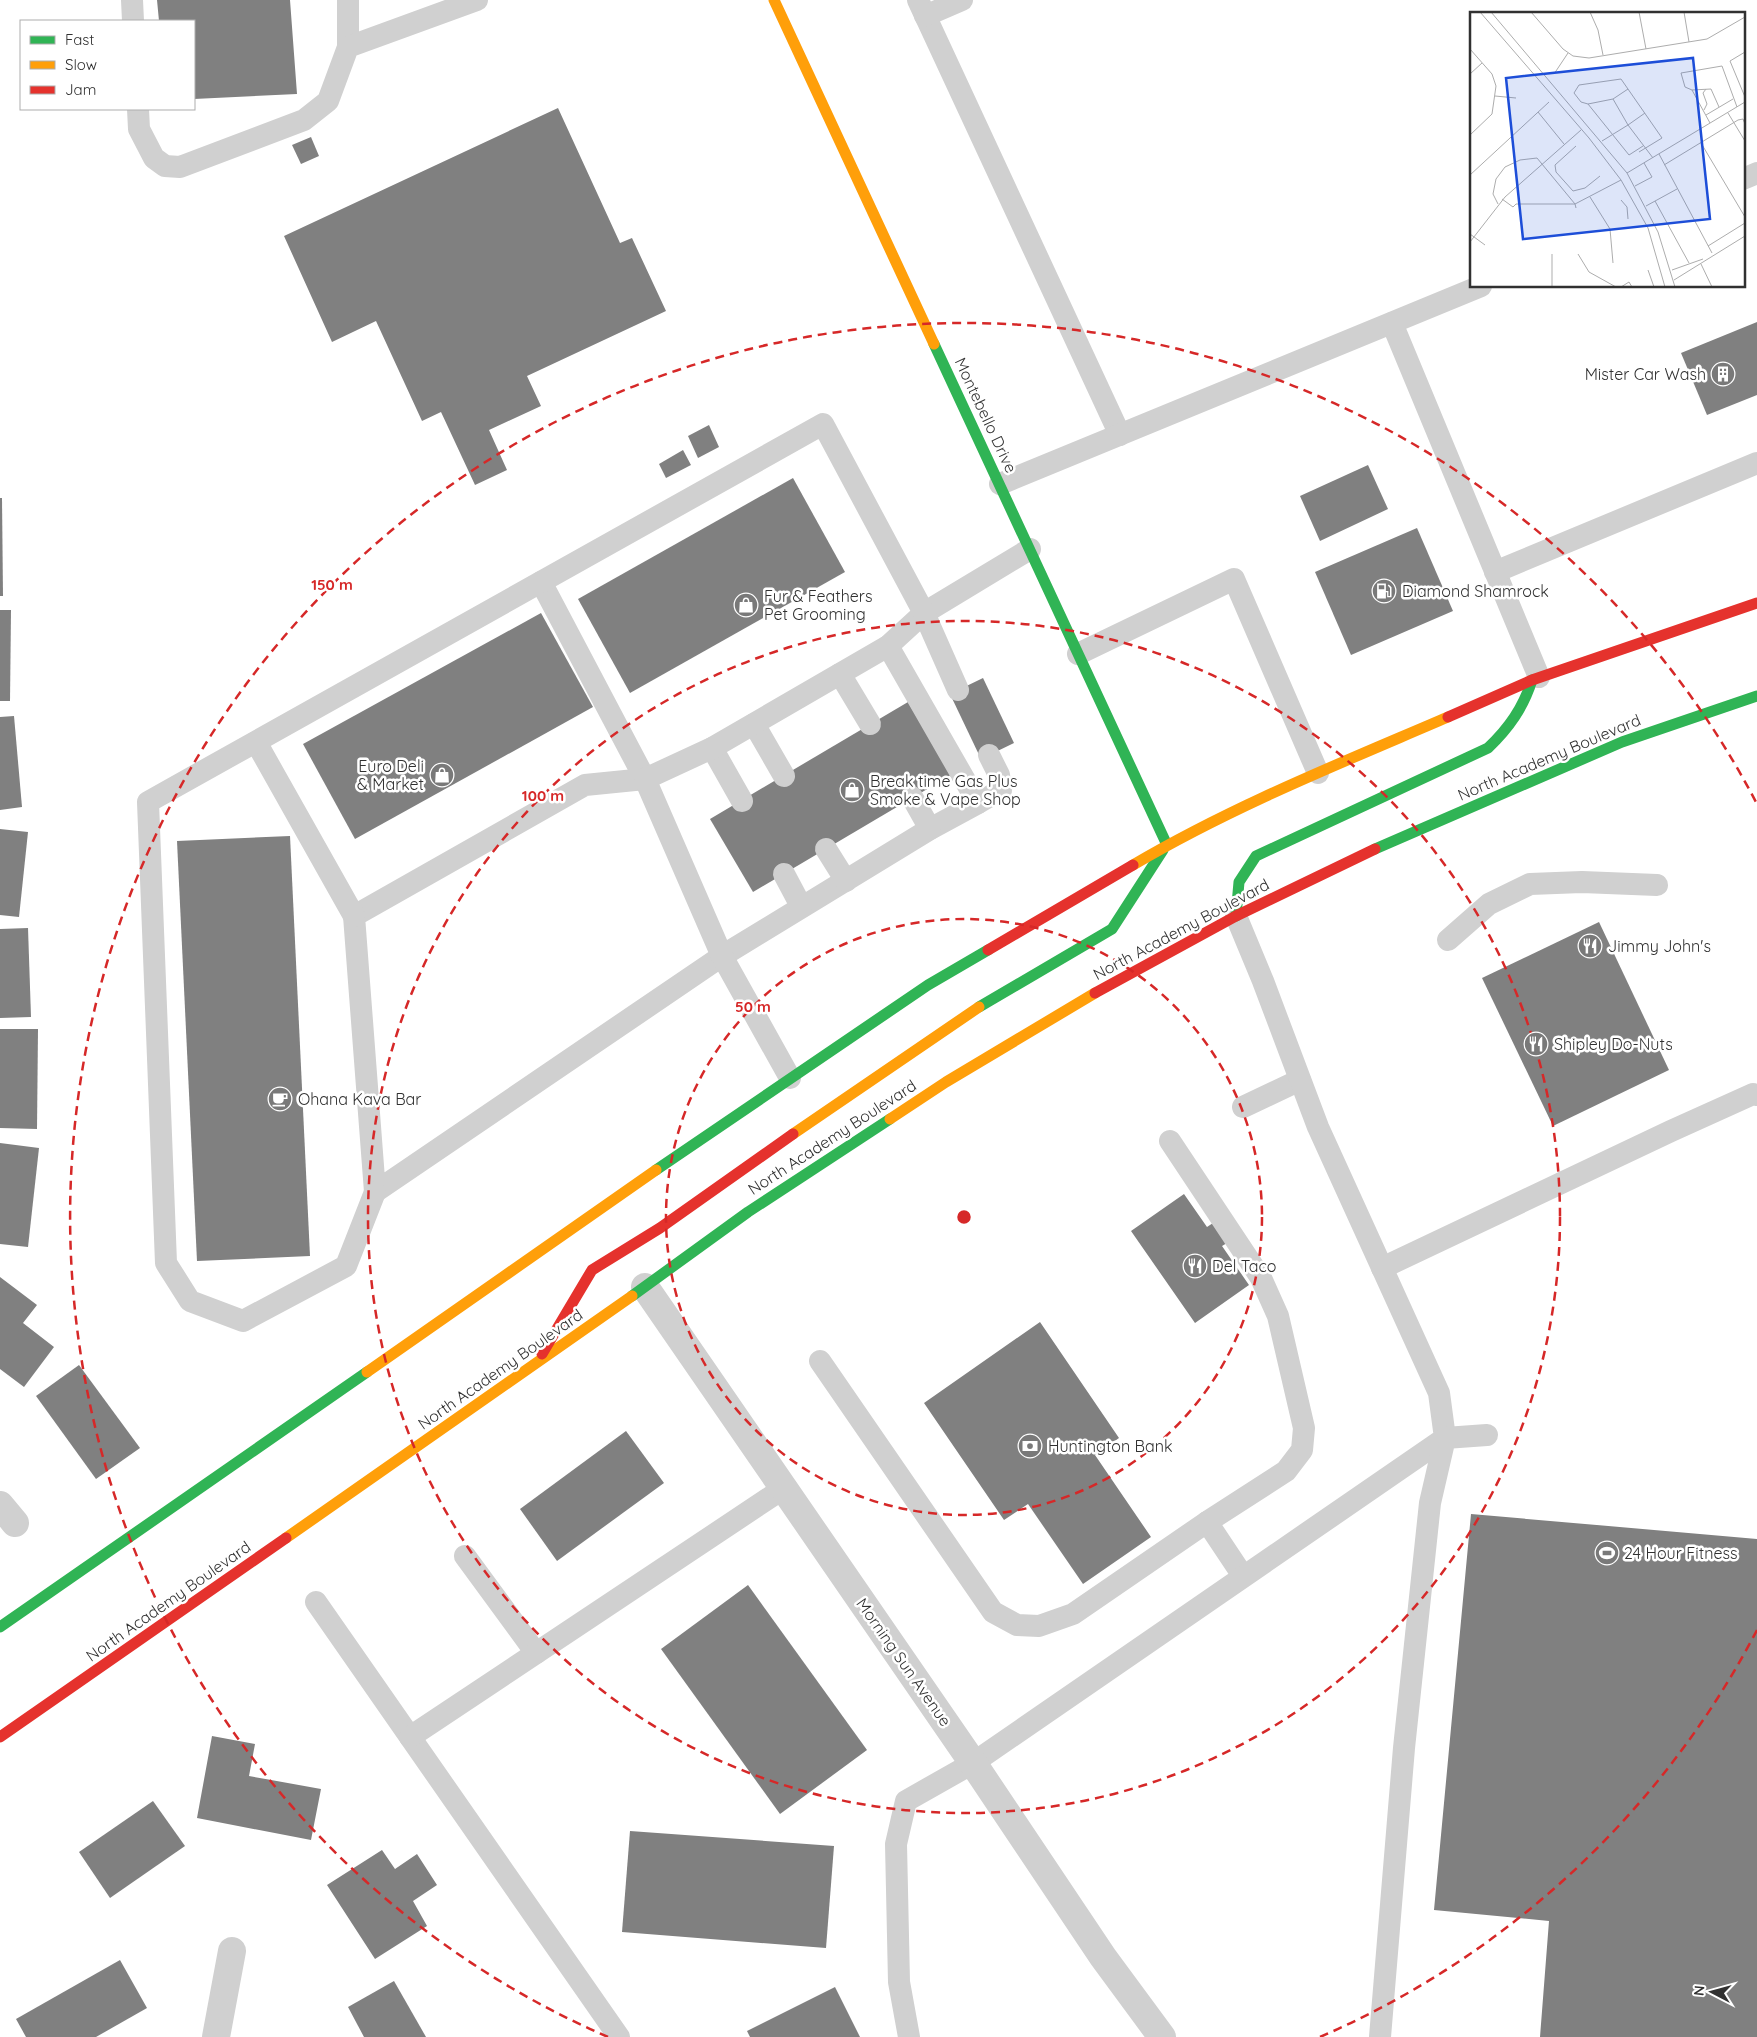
<svg xmlns="http://www.w3.org/2000/svg" width="1757" height="2037" font-family="Quicksand,sans-serif">
<style>
.building{fill:#808080}
.lines{fill:none;stroke-linecap:round;stroke-linejoin:round}
.lane{stroke:#d0d0d0;stroke-width:22}
.street{stroke:#d0d0d0;stroke-width:28}
.fast{stroke:#30b455;stroke-width:11}
.slow{stroke:#ff9f0a;stroke-width:11}
.jam{stroke:#e5322d;stroke-width:11}
.ring{fill:none;stroke:#d62828;stroke-width:2.5;stroke-dasharray:9 6}
.labels{text-anchor:middle;stroke-width:5;stroke-linejoin:round;paint-order:stroke}
.poi-label{font-size:16px;fill:#313131;stroke:#fff;text-anchor:start}
.street-label{font-size:16px;fill:#313131;stroke:#fff}
.inset-road{fill:none;stroke:#adadad;stroke-width:1}
.view{fill:#1d4ed8;fill-opacity:0.15;stroke:#1d4ed8;stroke-width:2.5}
.inset-edge{fill:none;stroke:#313131;stroke-width:2.5}
.centre{fill:#d62828;stroke:#fff;stroke-width:2.5}
.ring-label{font-size:15px;text-anchor:middle;font-weight:bold;fill:#d62828;stroke:#fff;stroke-width:5;stroke-linejoin:round;paint-order:stroke}
</style>
<rect width="100%" height="100%" fill="#fff"/>
<g class="building">
<path d="M157,0h133l7,94 -103,5v-78h-35z"/>
<path d="M558,108l62,135 12,-5 34,73 -139,65 14,30 -52,24 18,40 -32,15 -34,-73 -19,9 -46,-100 -44,21 -48,-106z"/>
<path d="M311,137l8,19 -18,8 -9,-19z"/>
<path d="M1757,322v73l-50,20 -26,-62z"/>
<path d="M709,425l10,22 -21,11 -10,-22z"/>
<path d="M683,450l8,15 -25,13 -7,-14z"/>
<path d="M1368,465l20,44 -68,32 -20,-45z"/>
<path d="M793,478l52,94 -215,121 -52,-94z"/>
<path d="M0,498h2l1,98h-3z"/>
<path d="M1417,528l36,83 -102,44 -36,-83z"/>
<path d="M0,610h11l-1,91h-10z"/>
<path d="M541,613l52,94 -238,132 -52,-95z"/>
<path d="M983,678l31,65 -33,16 -31,-65z"/>
<path d="M908,702l43,73 -198,117 -43,-73z"/>
<path d="M14,716l8,91 -22,3v-93z"/>
<path d="M0,829l28,3 -9,85 -19,-2z"/>
<path d="M290,836l20,420 -113,5 -20,-420z"/>
<path d="M1599,922l70,148 -116,56 -71,-148z"/>
<path d="M28,928l3,89 -31,1v-89z"/>
<path d="M0,1029h38l-1,100 -37,-1z"/>
<path d="M0,1143l39,5 -11,99 -28,-3z"/>
<path d="M1184,1194l23,33 6,-4 14,20 -5,3 27,39 -54,38 -64,-92z"/>
<path d="M0,1277l37,28 -14,18 31,24 -30,40 -24,-18z"/>
<path d="M1040,1322l79,116 -24,17 56,82 -68,47 -55,-80 -24,16 -80,-117z"/>
<path d="M79,1365l61,83 -44,31 -60,-83z"/>
<path d="M626,1431l38,52 -107,78 -37,-52z"/>
<path d="M1471,1514l286,25v498h-217l9,-116 -115,-11z"/>
<path d="M748,1585l119,165 -87,64 -119,-165z"/>
<path d="M212,1736l43,8 -6,32 72,13 -10,51 -114,-22z"/>
<path d="M153,1801l32,45 -75,52 -31,-46z"/>
<path d="M630,1831l204,15 -8,102 -204,-16z"/>
<path d="M382,1850l13,19 22,-15 20,31 -24,16 14,25 -52,33 -48,-74z"/>
<path d="M120,1960l27,48 -51,29h-70l-10,-18z"/>
<path d="M394,1981l32,56h-62l-16,-30z"/>
<path d="M835,1987l25,50h-110l-3,-6z"/>
</g>
<g class="lines">
<g class="lane">
<path d="M132,0l1,21"/>
<path d="M348,0v47"/>
<path d="M918,0l202,435"/>
<path d="M925,16l37,-16"/>
<path d="M138,109l1,20 15,29 11,8 15,1 124,-47 24,-19 20,-54 129,-47"/>
<path d="M1743,179l14,-6"/>
<path d="M1392,323l147,354"/>
<path d="M1000,484l481,-198"/>
<path d="M1495,572l262,-109"/>
<path d="M541,582l104,197 -60,6 -231,131 21,276 347,-236 208,-127 48,-26 -90,-157"/>
<path d="M1078,654l156,-75 84,194"/>
<path d="M840,674l30,50"/>
<path d="M754,724l30,52"/>
<path d="M256,742l98,174"/>
<path d="M712,748l30,53"/>
<path d="M912,797l18,32"/>
<path d="M978,803l23,-13 -2,-15 -10,-20"/>
<path d="M826,849l20,32"/>
<path d="M784,874l17,32"/>
<path d="M1448,940l41,-36 41,-20 52,-2 75,3"/>
<path d="M790,1078l-68,-122 -77,-177 67,-31 176,-102 36,-33 106,-64"/>
<path d="M1243,1107l57,-27"/>
<path d="M375,1192l-29,74 -103,55 -53,-20 -24,-38 -18,-461 675,-378 101,189 34,77"/>
<path d="M1382,1268l289,-137 82,-37 4,1"/>
<path d="M820,1361l173,251 24,13 22,1 34,-12 134,-92 79,-51 16,-21 2,-22 -26,-112 -17,-38 -91,-137"/>
<path d="M1207,1522l36,54"/>
<path d="M465,1556l71,97"/>
<path d="M316,1602l303,435"/>
<path d="M410,1737l374,-249"/>
<path d="M909,2037l-10,-55 -3,-138 10,-43 67,-38 472,-325 -6,-45 -121,-266 -55,-146 -27,-65"/>
<path d="M1380,2037l24,-289 26,-245 15,-65 42,-3"/>
</g>
<g class="street">
<path d="M645,1287l328,476 130,194 59,80"/>
<path d="M0,1505l15,18"/>
<path d="M216,2037l16,-86"/>
</g>
<g class="fast">
<path d="M934,344l233,501"/>
<path d="M1375,849l247,-107 135,-46"/>
<path d="M1236,916l3,-34 17,-26 232,-108c21,-20 35,-40 44,-68"/>
<path d="M979,1007l133,-78 51,-79"/>
<path d="M656,1170l272,-185 60,-35"/>
<path d="M632,1296l116,-84 142,-93"/>
<path d="M0,1627l367,-255"/>
</g>
<g class="slow">
<path d="M774,0l160,344"/>
<path d="M1133,865c100,-59 208,-102 315,-148"/>
<path d="M890,1119l56,-37 149,-89"/>
<path d="M793,1134l186,-127"/>
<path d="M367,1372l289,-202"/>
<path d="M286,1538l346,-242"/>
</g>
<g class="jam">
<path d="M1448,717l84,-37 225,-77"/>
<path d="M988,950l145,-85"/>
<path d="M1095,993l141,-77 139,-67"/>
<path d="M542,1354l50,-84 68,-42 133,-94"/>
<path d="M0,1737l286,-199"/>
</g>
</g>
<g class="ring">
<circle cx="964" cy="1217" r="298"/>
<circle cx="964" cy="1217" r="596"/>
<path d="M1757 1630A894 894 0 0 1 1320 2037M608 2037A894 894 0 1 1 1757 804"/>
</g>
<defs>
<g id="building-disc" transform="scale(1.25)"><circle r="9.5" fill="#797979" stroke="#fff"/><path d="M-4-6H4V6H1V3H-1V6H-4ZM-2.5-4.3h1.7v1.8h-1.7ZM.8-4.3h1.7v1.8H.8ZM-2.5-1h1.7V.8h-1.7ZM.8-1h1.7V.8H.8Z" fill="#fff"/></g>
<g id="fuel-disc" transform="scale(1.25)"><circle r="9.5" fill="#797979" stroke="#fff"/><path d="M-5.5-6h7V0h2V4h1.3V-2.5L3-4.5l.8-.8L6-3V5H2.5V1h-1V6h-7ZM-4.2-4.7v3.2H.2V-4.7Z" fill="#fff"/></g>
<g id="shop-disc" transform="scale(1.25)"><circle r="9.5" fill="#797979" stroke="#fff"/><path d="M-5-2.5h2.3a2.7 3.5 0 0 1 5.4 0H5L5.5 6h-11ZM-1.5-2.5h3a1.5 2.3 0 0 0-3 0Z" fill="#fff"/></g>
<g id="restaurant-disc" transform="scale(1.25)"><circle r="9.5" fill="#797979" stroke="#fff"/><path d="M-5-6h1v4h1v-4h1v4h1v-4h1v5L-1.5 .5V6h-2V.5L-5-1ZM5-6V6H3V1.5H1.5Q1.5-4 5-6Z" fill="#fff"/></g>
<g id="cafe-disc" transform="scale(1.25)"><circle r="9.5" fill="#797979" stroke="#fff"/><path d="M-5.5-4.5H6V0H3Q3 3.5 0 3.5H-2.5Q-5.5 3.5-5.5 0ZM3-3.2v2h1.7v-2ZM-6 4.5H4V6H-6Z" fill="#fff"/></g>
<g id="bank-disc" transform="scale(1.25)"><circle r="9.5" fill="#797979" stroke="#fff"/><path d="M-6-4H6V4H-6ZM0-2.3a2.3 2.3 0 1 0 0 4.6a2.3 2.3 0 1 0 0-4.6Z" fill="#fff"/></g>
<g id="stadium-disc" transform="scale(1.25)"><circle r="9.5" fill="#797979" stroke="#fff"/><path d="M0-5a6.5 5 0 1 0 0 10a6.5 5 0 1 0 0-10ZM-3.5-1.8h7v3.6h-7Z" fill="#fff"/></g>
</defs>
<g fill-rule="evenodd">
<use href="#building-disc" x="1723" y="374"/>
<use href="#fuel-disc" x="1384" y="591"/>
<use href="#shop-disc" x="746" y="605"/>
<use href="#shop-disc" x="442" y="775"/>
<use href="#shop-disc" x="852" y="790"/>
<use href="#restaurant-disc" x="1590" y="946"/>
<use href="#restaurant-disc" x="1536" y="1044"/>
<use href="#cafe-disc" x="280" y="1099"/>
<use href="#restaurant-disc" x="1195" y="1266"/>
<use href="#bank-disc" x="1030" y="1446"/>
<use href="#stadium-disc" x="1607" y="1553"/>
</g>
<g class="labels">
<g class="poi-label">
<text x="1706" y="380" text-anchor="end">Mister Car Wash</text>
<text x="1402" y="597">Diamond Shamrock</text>
<text x="764" y="602">Fur &amp; Feathers<tspan x="764" dy="18">Pet Grooming</tspan></text>
<text x="424" y="772" text-anchor="end">Euro Deli<tspan x="424" dy="18">&amp; Market</tspan></text>
<text x="870" y="787">Break time Gas Plus<tspan x="870" dy="18">Smoke &amp; Vape Shop</tspan></text>
<text x="1608" y="952">Jimmy John's</text>
<text x="1554" y="1050">Shipley Do-Nuts</text>
<text x="298" y="1105">Ohana Kava Bar</text>
<text x="1212" y="1272">Del Taco</text>
<text x="1048" y="1452">Huntington Bank</text>
<text x="1624" y="1559">24 Hour Fitness</text>
</g>
<g class="street-label">
<text transform="translate(986 415) rotate(65)" y="6">Montebello Drive</text>
<text transform="translate(1549 757) rotate(-23)" y="6">North Academy Boulevard</text>
<text transform="translate(1181 929) rotate(-28)" y="6">North Academy Boulevard</text>
<text transform="translate(832 1137) rotate(-33)" y="6">North Academy Boulevard</text>
<text transform="translate(500 1369) rotate(-35)" y="6">North Academy Boulevard</text>
<text transform="translate(168 1601) rotate(-35)" y="6">North Academy Boulevard</text>
<text transform="translate(904 1662) rotate(55)" y="6">Morning Sun Avenue</text>
</g>
</g>
<g transform="translate(1470 12)">
<rect width="275" height="275" fill="#fff"/>
<path class="inset-road" d="M10,0l109,126 32,42 27,48 17,59M21,0l136,161 31,59 17,55M61,0l32,37 10,7 16,2 118,-19 38,-22M120,0l8,18 5,25M169,0l7,37M214,0l5,30M0,37l22,25 4,12 -4,28 -22,21M275,40l-15,9 15,36M0,62l12,-11M84,62l14,-21M222,78l19,-1 8,18M25,84l21,2M143,87l15,-10M118,92l-7,-2 -7,-9 5,-8 42,-6 41,59 -23,14M234,98l3,-6 -4,-11 3,-4M68,100l26,32M258,101l17,28M236,103l27,-16M240,111l-18,-33 -7,-3 -4,-14 41,-7 15,41M132,129l26,-16 25,33M231,131l44,74M106,134l-21,19 1,7 17,19 12,-3 15,-12M173,134l-14,9 -41,-51 25,-5 15,26 17,-12M189,142l53,99M194,153l74,-45 5,-1 2,5M157,161l118,-71M0,163l79,-73M165,174l17,-9 -8,-14M120,185l20,32 3,34M32,187l11,8 3,-3h59l1,4M151,188l6,7 1,12M185,189l34,62M28,192l-5,-10 3,-15 9,-12 15,-7 17,-2 38,46 46,-24M176,194l31,-17M0,222l15,11M0,230l35,-45 76,-67M238,234l37,-23M82,242v33M108,242l11,18 27,15M231,252l11,23M178,258l6,17M202,258l31,-11M204,268l71,-44M151,275l8,-5 3,5"/>
<path class="view" d="M223,46l17,161 -187,20 -17,-161z"/>
<rect width="275" height="275" class="inset-edge"/>
</g>
<circle cx="964" cy="1217" r="8" class="centre"/>
<g class="ring-label">
<text x="332" y="590">150 m</text>
<text x="543" y="801">100 m</text>
<text x="753" y="1012">50 m</text>
</g>
<rect x="20" y="20" width="175" height="90" fill="#ffffff" stroke="#adadad"/>
<rect x="30" y="36" width="25" height="8" fill="#30b455" stroke="#adadad"/>
<text x="65" y="45" font-size="15" fill="#313131">Fast</text>
<rect x="30" y="61" width="25" height="8" fill="#ff9f0a" stroke="#adadad"/>
<text x="65" y="70" font-size="15" fill="#313131">Slow</text>
<rect x="30" y="86" width="25" height="8" fill="#e5322d" stroke="#adadad"/>
<text x="65" y="95" font-size="15" fill="#313131">Jam</text>
<g transform="translate(1712 1992) rotate(276)" stroke="#ffffff" stroke-width="4" paint-order="stroke">
<path d="M0-4L9 19L0 12L-9 19Z" fill="#313131"/>
<text y="-8" font-size="14" font-weight="bold" text-anchor="middle" fill="#313131">N</text>
</g>
</svg>
